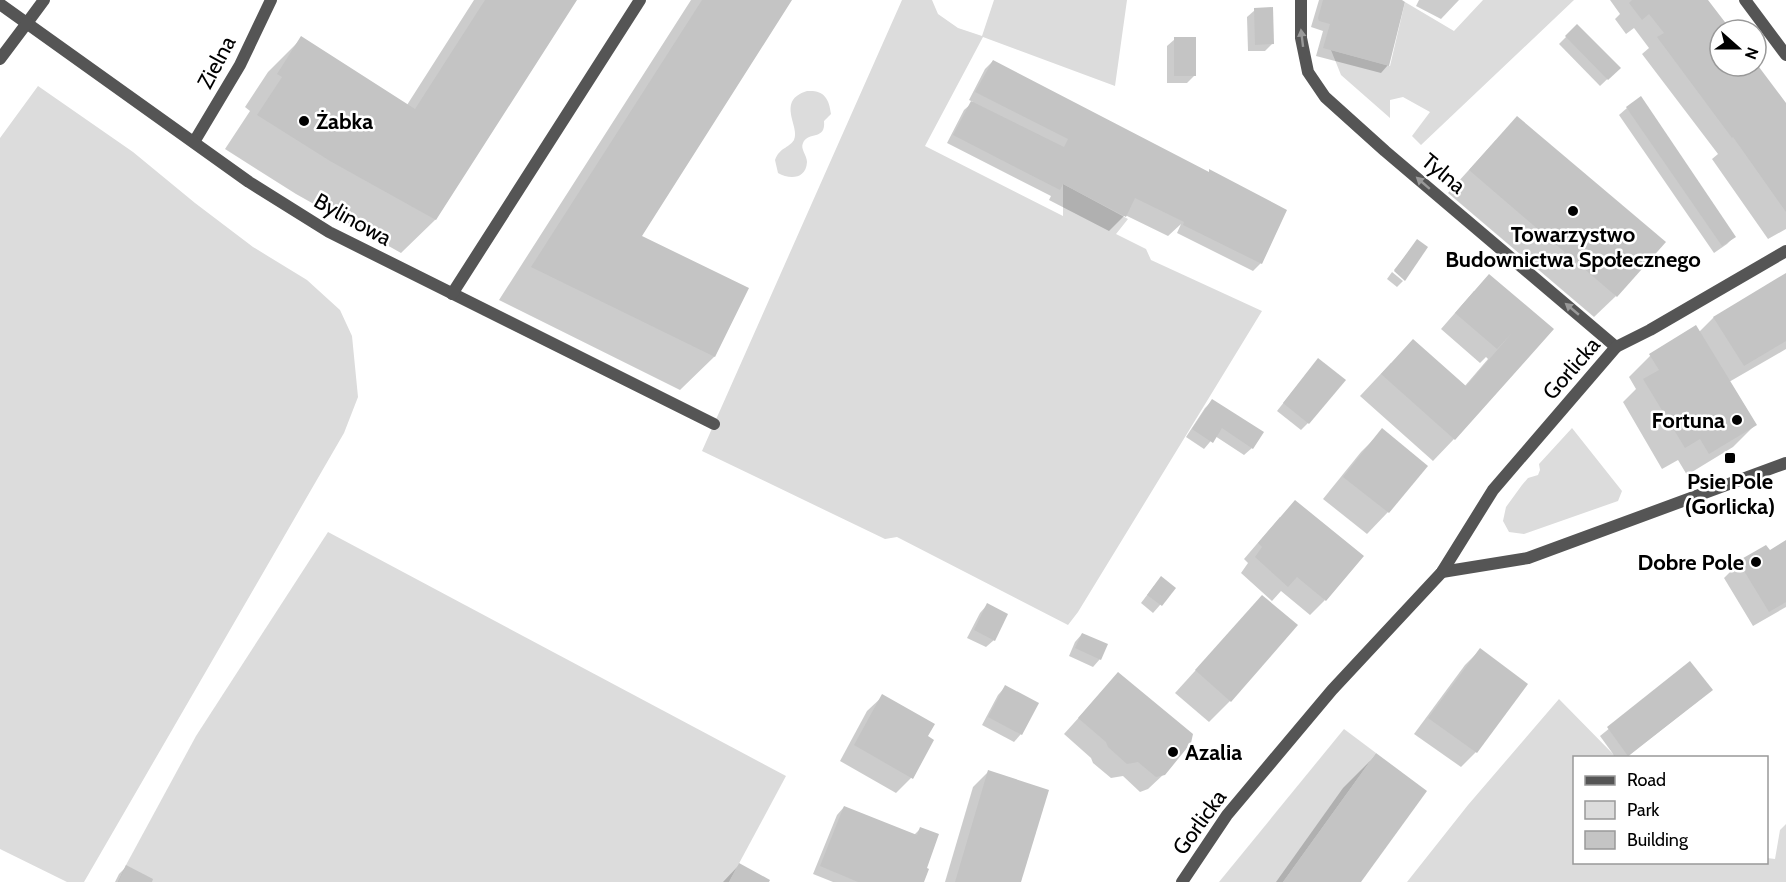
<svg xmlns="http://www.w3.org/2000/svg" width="1786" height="882" font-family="Cabin,sans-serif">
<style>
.green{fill:#dcdcdc}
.shadow{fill:#0003}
.building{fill:#c4c4c4}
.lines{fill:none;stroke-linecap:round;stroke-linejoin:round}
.service{stroke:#555;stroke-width:12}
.pedestrian{stroke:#555;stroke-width:12}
.minor{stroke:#555;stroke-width:12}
.oneway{fill:#999}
.poi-dot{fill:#000;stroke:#fff;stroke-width:2}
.labels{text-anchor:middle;stroke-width:5;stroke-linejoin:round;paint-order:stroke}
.street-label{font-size:22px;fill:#000;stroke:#fff}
.poi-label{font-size:22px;font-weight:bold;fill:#000;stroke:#fff;text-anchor:start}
</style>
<rect width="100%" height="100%" fill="#fff"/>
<g class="green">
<path d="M902,0h30l6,14 20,14 24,8 12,-36h133l-12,86 -132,-49 -58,109 138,70v-32l65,35 -12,15 30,15 5,11 111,51 -184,301 -10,13 -171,-88 -12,2 -183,-88z"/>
<path d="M1483,0h91l-153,145 -9,-9 18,-24 -27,-15 -13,3v18l-49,-43 -10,-25 59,16 15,-64 49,29z"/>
<path d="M38,86l95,66 62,51 58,44 54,33 33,30 12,26 6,61 -14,36 -260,449h-17l-67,-33v-711z"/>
<path d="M807,91c17,-1 22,7 24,23l-7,7c2,20 -16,10 -21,22 -3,6 4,12 4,19 -1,17 -17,18 -29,11l-3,-13c5,-13 13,-11 19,-20 7,-13 -19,-39 13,-49z"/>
<path d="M1572,428l50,63 -4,10 -94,33 -15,-2 -6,-11 3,-14 16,-22 6,-7 10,-3 2,-5 -1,-6z"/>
<path d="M328,532l458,244 -57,106h-611l8,-17 70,-129z"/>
<path d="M1559,699l57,58 -42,1v104h192l1,-4 8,1 5,-29 6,-6v58h-379l61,-77z"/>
<path d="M1344,729l32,24 -93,129h-64z"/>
</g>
<g class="shadow">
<path d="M474,0h101l-140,220 -34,33 -105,-59 -71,-45 25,-38 -5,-4 23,-35 34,-34 105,67z"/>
<path d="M691,0h99l-151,236 108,53 -33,68 -34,33 -181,-90z"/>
<path d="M1319,0h80l-11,65 -7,8 -65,-17 7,-25 -12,-4z"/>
<path d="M1419,0h40l-18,19 -25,-13z"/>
<path d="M1610,0h97l23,30h-10v36h36l30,40v123l-18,10 -56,-80 6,-5 -76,-100 7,-6 -15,-20 -8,6 -11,-15 5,-5z"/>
<path d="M1255,10l18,33 -8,8h-17l-1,-34z"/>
<path d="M1577,26l42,42 -19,18 -41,-42z"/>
<path d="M1175,39l20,36 -8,8h-20v-37z"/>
<path d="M993,61l215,112 2,-2 51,92 -8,8 -76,-38 4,-9 -13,12 -43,-21 -16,16 -60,-31 2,-4 -104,-53 17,-33 9,-8 -4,-2 16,-31z"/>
<path d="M1627,108l107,129 -7,7 -13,9 -95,-138z"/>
<path d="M1496,140l120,156 -22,21 -146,-124z"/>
<path d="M1417,241l-12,38 -11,-9z"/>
<path d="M1392,272l11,9 -6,6 -10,-8z"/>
<path d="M1786,275v74l-57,33 26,43 -22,22 -46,28 -9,-15 -16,9 -39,-67 13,-13 -7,-12 21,-21 49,-24 14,-14z"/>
<path d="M1474,291l56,20 -76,128 -21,22 -73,-65 31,-33 73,24 24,-28 -2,-2 -6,6 -39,-34z"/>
<path d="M1311,368l-3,55 -7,7 -24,-19z"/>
<path d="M1212,401l40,47 -8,7 -29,-19 -11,13 -18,-12 19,-29z"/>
<path d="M1383,430l5,82 -21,22 -44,-35 38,-47z"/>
<path d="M1280,517l45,83 -15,15 -29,-24 -9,10 -31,-28 7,-10 -4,-4z"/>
<path d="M1786,542v65l-33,19 -29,-48 15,-15 30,-11z"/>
<path d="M1154,586l20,3 -21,24 -12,-10z"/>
<path d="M1262,597l-32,104 -21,21 -34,-29z"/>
<path d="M987,605l7,35 -8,7 -19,-9 13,-25z"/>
<path d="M1082,634l18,25 -7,8 -24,-11 6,-14z"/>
<path d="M1480,650l46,35 -50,67 -15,15 -47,-33 51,-69z"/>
<path d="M1690,663l13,34 -77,61h-10l-16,-22z"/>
<path d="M1118,674l46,100 -16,15 -8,3 -17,-16 -12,2 -18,-15 -2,-5 -27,-24z"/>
<path d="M1005,687l16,47 -7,8 -32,-17 16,-30z"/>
<path d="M883,696l43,41 -15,41 -15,15 -56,-32 27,-50z"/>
<path d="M1376,755l-17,127h-83l67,-94z"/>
<path d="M988,772l31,110h-74l28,-95z"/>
<path d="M844,807l70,28 6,-6 2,53h-89l-20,-8 24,-59z"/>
<path d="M739,865l29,17h-45z"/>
<path d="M126,867l24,15h-35l4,-8z"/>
</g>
<g class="building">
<path d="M485,0h92l-141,220 -106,-59 -73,-46 25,-38 -5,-3 24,-38 114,73z"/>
<path d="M702,0h90l-150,236 107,52 -34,69 -184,-90z"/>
<path d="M1323,0h79l3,2 -16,64 -66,-18 7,-24 -11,-3 -1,-3z"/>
<path d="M1632,0h76l23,30h-11v36h36v-3l30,40v109l-53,-75 -1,1 -75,-101 7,-4 -15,-19 -7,6 -13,-17z"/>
<path d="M1273,7l1,37 -19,1 -1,-37z"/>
<path d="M1577,24l44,44 -13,12 -43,-44z"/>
<rect x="1174" y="37" width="22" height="39"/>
<path d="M993,60l216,112v-3l78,41 -25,54 -79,-39 1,-3 -49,-24 -9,19 -63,-33 -3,6 -107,-55 18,-34 93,46 4,-8 -93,-47z"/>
<path d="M1641,96l95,141 -14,9 -96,-139z"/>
<path d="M1517,116l149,126 -49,55 -148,-127z"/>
<path d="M1417,239l11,8 -23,34 -11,-10z"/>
<path d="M1786,273v68l-42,25 -31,-49z"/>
<path d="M1489,274l65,55 -99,111 -74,-66 32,-35 53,47 46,-53 -15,16 -42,-36z"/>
<path d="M1696,325l61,100 -48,29 -9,-15 -15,9 -42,-69 16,-9 -10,-16z"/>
<path d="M1318,358l28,22 -37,44 -26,-21z"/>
<path d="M1212,399l52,33 -11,17 -31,-21 -9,15 -21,-14z"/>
<path d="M1382,428l46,38 -39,47 -46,-36z"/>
<path d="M1295,500l69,56 -38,45 -29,-24 -9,10 -33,-30 7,-10 -4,-4z"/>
<path d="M1786,540v62l-17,10 -31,-51 28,-16 4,5z"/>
<path d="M1161,576l15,12 -14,18 -15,-11z"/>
<path d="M1262,595l36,30 -67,77 -36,-32z"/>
<path d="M987,603l21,11 -13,27 -21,-11z"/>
<path d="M1082,633l26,11 -7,16 -26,-12z"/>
<path d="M1480,648l48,36 -51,69 -49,-35z"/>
<path d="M1690,661l23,29 -85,66 -21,-29z"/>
<path d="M1118,672l75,62 -2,9 -26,32 -9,2 -18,-15 -11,2 -19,-17 -2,-5 -28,-24z"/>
<path d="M1005,685l34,18 -17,32 -34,-18z"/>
<path d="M882,694l53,30 -7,12 6,4 -21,39 -59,-34z"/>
<path d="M1376,753l51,38 -66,91h-78z"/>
<path d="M988,770l61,20 -28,92h-66z"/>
<path d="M844,806l73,29 3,-8 19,7 -12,34 2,1 -5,13h-66l-38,-16z"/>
<path d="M739,863l31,17 -1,2h-40z"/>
<path d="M126,865l27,14 -1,3h-34z"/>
</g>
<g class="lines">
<g class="service">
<path d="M27,23l17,-23"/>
<path d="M194,142l46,-77 31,-65"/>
</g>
<path class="pedestrian" d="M1745,0l41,55"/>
<g class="minor">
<path d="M1301,0v38l7,34 17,25 60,54 231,196"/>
<path d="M0,4l249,178 80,50 385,192"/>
<path d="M0,59l27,-36"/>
<path d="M452,294l188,-294"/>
<path d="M1442,572l86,-14 258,-95"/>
<path d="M1182,882l45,-67 105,-125 110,-118 51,-82 123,-143 34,-17 136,-79"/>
</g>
</g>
<defs><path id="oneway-solid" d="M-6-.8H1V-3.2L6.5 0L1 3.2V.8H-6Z" transform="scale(1.5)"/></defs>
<g class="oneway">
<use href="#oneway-solid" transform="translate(1302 38) rotate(-97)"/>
<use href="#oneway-solid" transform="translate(1423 183) rotate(-139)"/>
<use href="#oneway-solid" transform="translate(1572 309) rotate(-140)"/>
</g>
<g class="poi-dot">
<circle cx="304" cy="121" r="6"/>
<circle cx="1573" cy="211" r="6"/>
<circle cx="1737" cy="420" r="6"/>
<rect x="1724" y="452" width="12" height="12" rx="3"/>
<circle cx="1756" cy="562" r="6"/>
<circle cx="1173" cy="752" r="6"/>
</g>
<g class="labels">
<g class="street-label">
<text transform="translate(216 62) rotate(-62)" y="8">Zielna</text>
<text transform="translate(1444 173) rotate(40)" y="8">Tylna</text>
<text transform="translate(353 219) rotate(29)" y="8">Bylinowa</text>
<text transform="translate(1571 368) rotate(-49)" y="8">Gorlicka</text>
<text transform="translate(1199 822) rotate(-54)" y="8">Gorlicka</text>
</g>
<g class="poi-label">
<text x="316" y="129">Żabka</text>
<text x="1573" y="242" text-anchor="middle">Towarzystwo<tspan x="1573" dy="25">Budownictwa Społecznego</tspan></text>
<text x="1725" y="428" text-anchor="end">Fortuna</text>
<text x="1730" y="489" text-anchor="middle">Psie Pole<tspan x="1730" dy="25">(Gorlicka)</tspan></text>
<text x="1744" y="570" text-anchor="end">Dobre Pole</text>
<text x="1185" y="760">Azalia</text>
</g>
</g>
<rect x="1573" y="756" width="195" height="108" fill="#ffffff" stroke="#999999" stroke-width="1.5"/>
<rect x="1585" y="776" width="30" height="9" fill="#555555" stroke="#999999" stroke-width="1.5"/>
<text x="1627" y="786" font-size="18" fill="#000000">Road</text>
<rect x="1585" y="801" width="30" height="18" fill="#dcdcdc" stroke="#999999" stroke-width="1.5"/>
<text x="1627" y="816" font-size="18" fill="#000000">Park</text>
<rect x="1585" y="831" width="30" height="18" fill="#c4c4c4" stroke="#999999" stroke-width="1.5"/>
<text x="1627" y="846" font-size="18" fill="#000000">Building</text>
<g transform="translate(1738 48) rotate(111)"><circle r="28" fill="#ffffff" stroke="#999999" stroke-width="1.5"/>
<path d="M0-4.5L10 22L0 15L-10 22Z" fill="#000000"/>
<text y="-9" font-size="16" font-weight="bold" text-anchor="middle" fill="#000000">N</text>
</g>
</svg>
